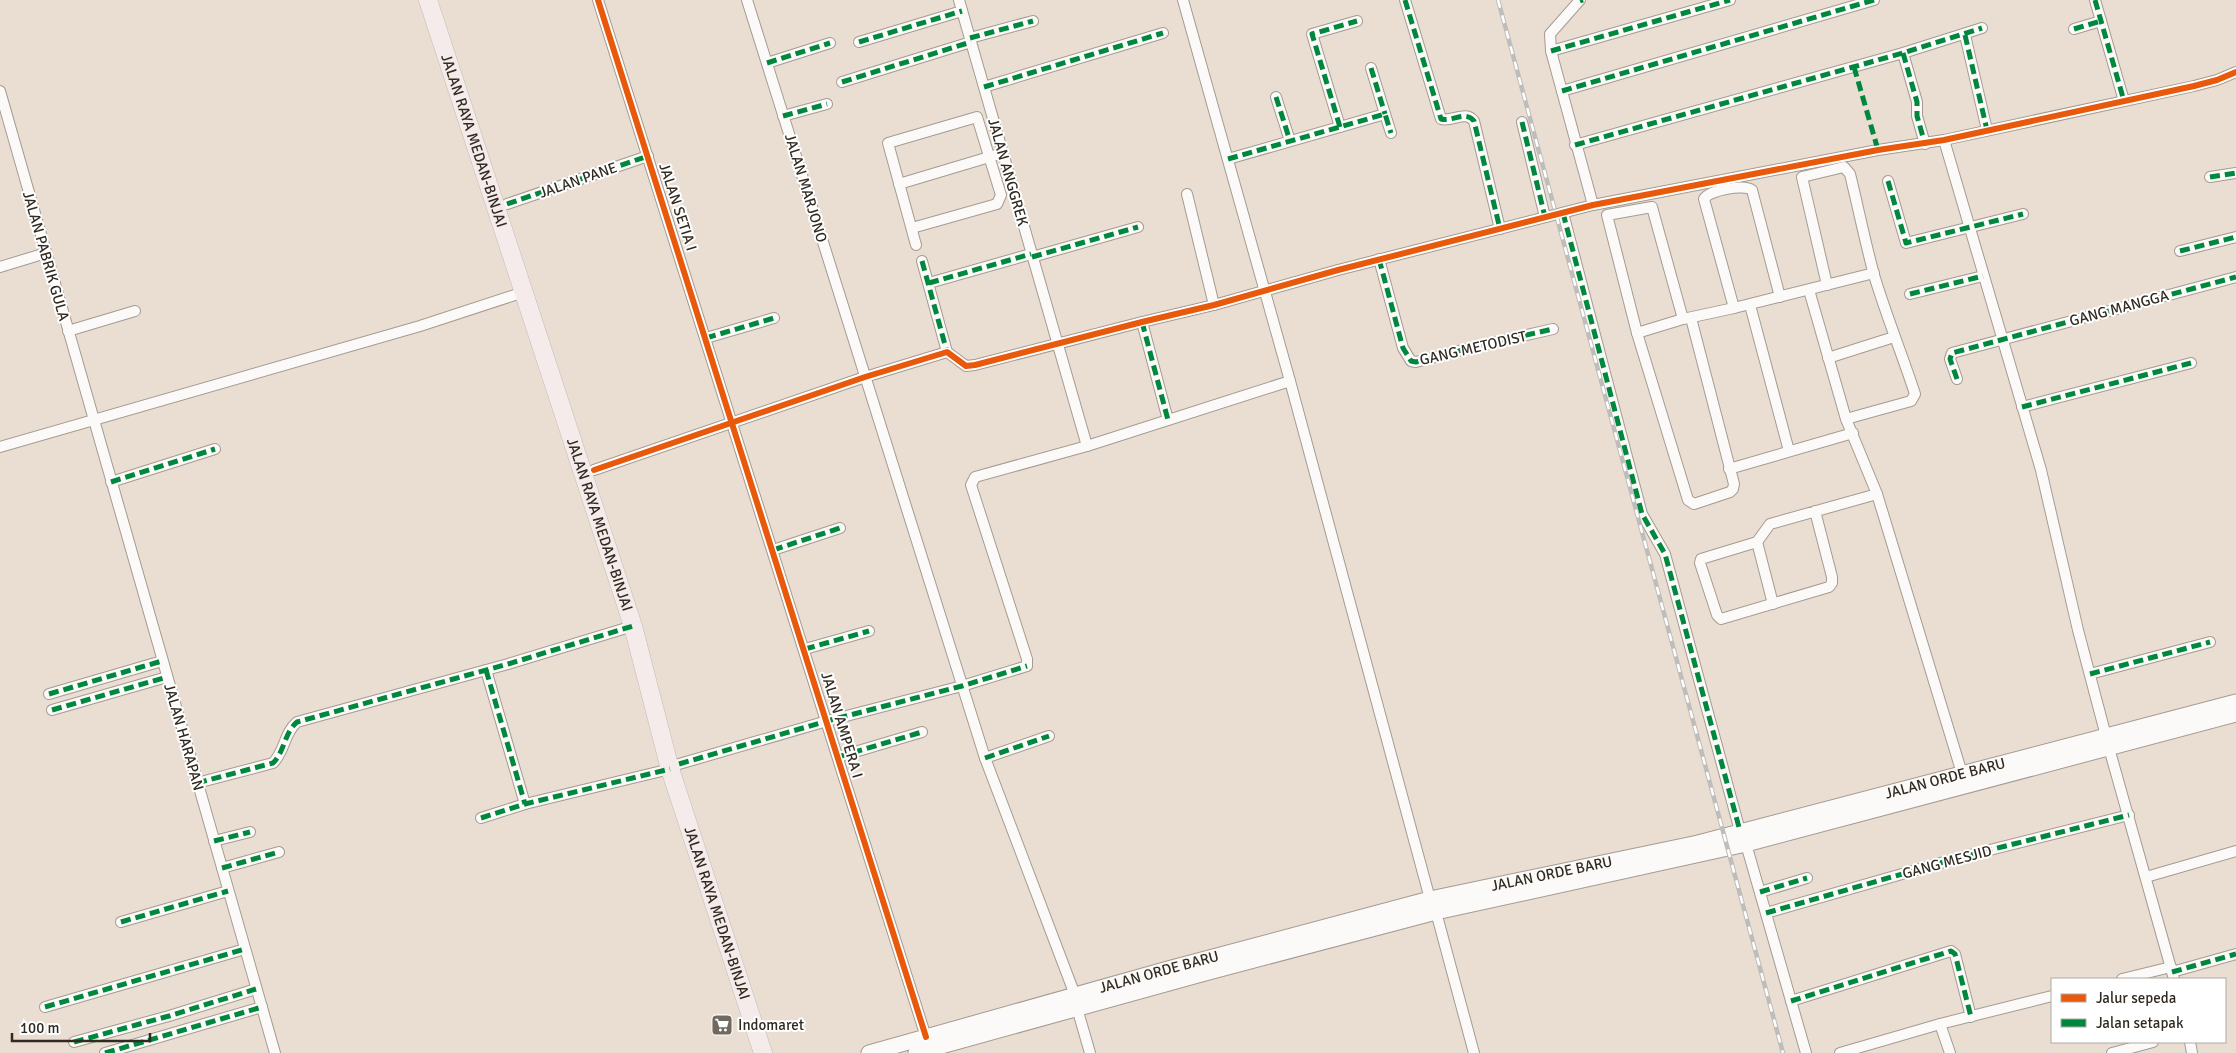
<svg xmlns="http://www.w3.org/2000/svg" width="2236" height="1053" font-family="Signika,sans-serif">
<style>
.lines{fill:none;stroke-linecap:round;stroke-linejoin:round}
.minor-casing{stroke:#a49b92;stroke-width:12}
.secondary-casing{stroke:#a49b92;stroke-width:17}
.trunk-casing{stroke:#c2bdb6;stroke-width:19}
.minor{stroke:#fcfaf8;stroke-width:10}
.secondary{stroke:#fcfaf8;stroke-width:15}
.trunk{stroke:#f4ebea;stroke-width:18}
.rail-casing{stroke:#bfbdba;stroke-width:4.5}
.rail{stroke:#fff;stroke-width:2.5;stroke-dasharray:8;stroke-linecap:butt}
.quiet{stroke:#00873e;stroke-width:5;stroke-dasharray:10 5;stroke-linecap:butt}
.cycleway-casing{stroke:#fff;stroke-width:9}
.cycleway{stroke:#e8590c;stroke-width:6}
.labels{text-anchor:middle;stroke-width:4;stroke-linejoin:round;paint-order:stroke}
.street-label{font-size:15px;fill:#312a21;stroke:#fff}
.poi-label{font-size:15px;fill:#312a21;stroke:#fff;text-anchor:start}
</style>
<rect width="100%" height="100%" fill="#e9ded1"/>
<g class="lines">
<g class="minor-casing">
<g id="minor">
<path d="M598,0l328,1037"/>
<path d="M747,0l238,758 90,237"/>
<path d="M959,0l128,446"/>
<path d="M1183,0l107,381 140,518"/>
<path d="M1405,0l36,119c11,3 25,-9 33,2l26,108"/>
<path d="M1580,0l-30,34 1,17 42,154"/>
<path d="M2095,0l29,101"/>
<path d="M2074,29l27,-8"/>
<path d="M1965,35l22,95"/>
<path d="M970,38l63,-17"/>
<path d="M859,42l103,-31"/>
<path d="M1551,51l179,-51"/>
<path d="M1903,53l14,49v14l8,28"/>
<path d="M767,63l63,-20"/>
<path d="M1371,68l14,46"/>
<path d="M842,82l129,-40"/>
<path d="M984,87l179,-54"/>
<path d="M0,91l275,962"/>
<path d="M1562,91l312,-91"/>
<path d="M1276,97l14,44"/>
<path d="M783,116l44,-12"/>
<path d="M1522,122l23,95"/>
<path d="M1340,127l-28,-93 45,-13"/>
<path d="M1944,140l97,330 37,160 28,106"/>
<path d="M1575,145l328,-92 79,-25"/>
<path d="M1228,159l157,-45 6,19"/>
<path d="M2210,177l26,-4"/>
<path d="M1888,181l18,62 117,-29"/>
<path d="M899,184l97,-29"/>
<path d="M1187,194l27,111"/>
<path d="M507,204l141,-48"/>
<path d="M1563,213l79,301 23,40 75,277"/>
<path d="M912,228l85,-24 4,-9 -24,-78 -89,26 28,102"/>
<path d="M2180,251l56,-14"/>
<path d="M1032,257l106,-30"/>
<path d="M1379,259l24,89 8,13 5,1 62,-16 75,-17"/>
<path d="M922,261l25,91"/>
<path d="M0,267l46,-14"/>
<path d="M929,283l102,-29"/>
<path d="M1827,285l-25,-108 42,-10 6,7c8,33 15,67 24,101 12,40 28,79 41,119l-4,7 -65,18"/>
<path d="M1809,290l37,129 31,75 87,286"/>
<path d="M1910,294l73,-18"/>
<path d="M1750,305l39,146"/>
<path d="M1734,308l-30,-109c5,-9 40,-15 48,-9l28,107"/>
<path d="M1683,319l-31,-112 -45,8 30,118 51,167 6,4 36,-12 3,-3 1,-5 -43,-166"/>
<path d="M1142,322l26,98"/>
<path d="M68,331l67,-20"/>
<path d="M1637,333l46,-14 51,-11 140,-35"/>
<path d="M706,338l68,-20"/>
<path d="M1828,358l66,-21"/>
<path d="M1957,379l-7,-20 2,-6 284,-76"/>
<path d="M2022,407l169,-44"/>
<path d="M0,447l420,-121 104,-34"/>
<path d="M1729,469l124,-36"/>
<path d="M594,470l271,-93 82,-25 19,14 9,-1 167,-43 72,-17 124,-35 255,-65 285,-55 66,-10 250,-54 23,-6 19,-8"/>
<path d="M111,482l104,-33"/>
<path d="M1815,511l17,66v6l-3,4 -108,32 -4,-4 -17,-52 1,-4 56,-17 13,-18 107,-30"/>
<path d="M1757,542l16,62"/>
<path d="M773,550l67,-22"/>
<path d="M805,649l64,-18"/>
<path d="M486,670l39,134"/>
<path d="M2090,674l120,-32"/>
<path d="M49,694l113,-33"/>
<path d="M52,710l115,-33"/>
<path d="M2109,748l65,231"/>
<path d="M838,757l84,-25"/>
<path d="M985,758l64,-22"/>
<path d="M679,764l148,-43 135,-35 65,-20v-7l-56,-174 4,-8 112,-31 203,-65"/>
<path d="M197,783l76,-20c12,-12 11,-30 24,-41l211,-58 125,-38"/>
<path d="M481,818l44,-14 145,-35"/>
<path d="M214,841l36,-9"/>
<path d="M1746,844l60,209"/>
<path d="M222,868l57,-16"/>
<path d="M2146,877l90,-26"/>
<path d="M1760,892l47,-14"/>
<path d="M1436,912l38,141"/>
<path d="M1766,913l192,-55 171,-43"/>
<path d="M121,922l107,-31"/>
<path d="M2172,972l64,-18"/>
<path d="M2122,979l49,-12"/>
<path d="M1791,1001l160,-50 4,3 16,63"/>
<path d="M45,1007l200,-58"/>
<path d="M1077,1008l13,45"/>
<path d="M1940,1024l10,29"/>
<path d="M74,1042l95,-26 87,-27"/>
<path d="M2190,1042l2,11"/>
<path d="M105,1053l157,-46"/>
<path d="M1840,1053l100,-29 112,-28"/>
<path d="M2112,1053l41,-11"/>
</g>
</g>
<g class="secondary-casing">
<g id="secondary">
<path id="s1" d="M869,1053l299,-84 262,-70 268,-56 538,-141"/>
<path d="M916,1053l289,-80 231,-61 310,-68 490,-130"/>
</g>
</g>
<g class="trunk-casing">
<g id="trunk">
<path id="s2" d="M428,0l205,626 37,143 93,284"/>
</g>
</g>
<use href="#minor" class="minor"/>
<use href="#secondary" class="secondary"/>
<use href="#trunk" class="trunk"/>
<g class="rail-casing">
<path id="rail" d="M1498,0l285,1053"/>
</g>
<use href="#rail" class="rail"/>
<g class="quiet">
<path d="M1405,0l36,119c11,3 25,-9 33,2l26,108"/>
<path d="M2095,0l29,101"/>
<path d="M1580,1l3,-1"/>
<path d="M2074,29l27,-8"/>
<path d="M1965,35l22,95"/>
<path d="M970,38l63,-17"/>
<path d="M859,42l103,-31"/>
<path d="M1551,51l179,-51"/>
<path d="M1903,53l14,49v14l8,28"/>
<path d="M767,63l63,-20"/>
<path d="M1854,67l24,83"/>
<path d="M1371,68l14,46"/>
<path d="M842,82l129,-40"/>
<path d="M984,87l179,-54"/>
<path d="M1562,91l312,-91"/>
<path d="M1276,97l14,44"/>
<path d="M783,116l44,-12"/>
<path d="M1522,122l23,95"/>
<path d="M1340,127l-28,-93 45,-13"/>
<path d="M1575,145l328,-92 79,-25"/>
<path d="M1228,159l157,-45 6,19"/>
<path d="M2210,177l26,-4"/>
<path d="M1888,181l18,62 117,-29"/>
<path d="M507,204l141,-48"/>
<path d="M1563,213l79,301 23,40 75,277"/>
<path d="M2180,251l56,-14"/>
<path d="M1032,257l106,-30"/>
<path d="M1379,259l24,89 8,13 5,1 62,-16 75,-17"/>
<path d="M922,261l25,91"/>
<path d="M929,283l102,-29"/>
<path d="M1910,294l73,-18"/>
<path d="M1142,322l26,98"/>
<path d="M706,338l68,-20"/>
<path d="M1957,379l-7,-20 2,-6 284,-76"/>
<path d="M2022,407l169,-44"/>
<path d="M111,482l104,-33"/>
<path d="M773,550l67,-22"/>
<path d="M805,649l64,-18"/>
<path d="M486,670l39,134"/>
<path d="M2090,674l120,-32"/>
<path d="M49,694l113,-33"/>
<path d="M52,710l115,-33"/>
<path d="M838,757l84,-25"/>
<path d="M985,758l64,-22"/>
<path d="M679,764l148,-43 135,-35 65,-20"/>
<path d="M197,783l76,-20c12,-12 11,-30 24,-41l211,-58 125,-38"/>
<path d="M481,818l44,-14 145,-35"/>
<path d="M214,841l36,-9"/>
<path d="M222,868l57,-16"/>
<path d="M1760,892l47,-14"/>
<path d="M1766,913l192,-55 171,-43"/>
<path d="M121,922l107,-31"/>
<path d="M2172,972l64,-18"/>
<path d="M1791,1001l160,-50 4,3 16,63"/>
<path d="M45,1007l200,-58"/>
<path d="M74,1042l95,-26 87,-27"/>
<path d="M105,1053l157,-46"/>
</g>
<g class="cycleway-casing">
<g id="cycleway">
<path d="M598,0l328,1037"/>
<path d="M594,470l271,-93 82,-25 19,14 9,-1 167,-43 72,-17 124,-35 255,-65 285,-55 66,-10 250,-54 23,-6 19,-8"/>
</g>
</g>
<use href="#cycleway" class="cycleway"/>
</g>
<defs>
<g id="supermarket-square" transform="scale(1.125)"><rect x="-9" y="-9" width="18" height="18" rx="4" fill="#71695f" stroke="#fff"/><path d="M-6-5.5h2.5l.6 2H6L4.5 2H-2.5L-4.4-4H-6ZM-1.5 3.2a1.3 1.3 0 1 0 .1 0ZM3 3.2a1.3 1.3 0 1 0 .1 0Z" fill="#fff"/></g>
</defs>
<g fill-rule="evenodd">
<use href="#supermarket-square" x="722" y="1025"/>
</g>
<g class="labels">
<g class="street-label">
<text dy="5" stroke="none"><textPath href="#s2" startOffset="148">JALAN RAYA MEDAN-BINJAI</textPath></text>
<text transform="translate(1008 172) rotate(74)" y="5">JALAN ANGGREK</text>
<text transform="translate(578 180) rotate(-19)" y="5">JALAN PANE</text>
<text transform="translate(806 188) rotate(73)" y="5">JALAN MARJONO</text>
<text transform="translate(678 207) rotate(72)" y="5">JALAN SETIA I</text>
<text transform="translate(46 256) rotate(74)" y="5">JALAN PABRIK GULA</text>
<text transform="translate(2119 308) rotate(-15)" y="5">GANG MANGGA</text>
<text transform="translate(1473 348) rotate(-13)" y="5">GANG METODIST</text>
<text dy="5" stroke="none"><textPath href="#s2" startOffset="552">JALAN RAYA MEDAN-BINJAI</textPath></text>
<text transform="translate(842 725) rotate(73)" y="5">JALAN AMPERA I</text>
<text transform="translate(184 737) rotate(74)" y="5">JALAN HARAPAN</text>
<text dy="5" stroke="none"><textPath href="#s1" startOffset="1111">JALAN ORDE BARU</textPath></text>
<text transform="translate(1947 862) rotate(-15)" y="5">GANG MESJID</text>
<text dy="5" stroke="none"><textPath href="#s1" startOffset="706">JALAN ORDE BARU</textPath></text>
<text dy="5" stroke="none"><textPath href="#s2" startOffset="958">JALAN RAYA MEDAN-BINJAI</textPath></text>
<text dy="5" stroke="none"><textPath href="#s1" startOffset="301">JALAN ORDE BARU</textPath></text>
</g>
<g class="poi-label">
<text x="738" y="1030">Indomaret</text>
</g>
</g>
<rect x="2051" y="978" width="175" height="65" fill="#ffffff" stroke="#adaaa6"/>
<rect x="2061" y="994" width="25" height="8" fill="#e8590c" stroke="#adaaa6"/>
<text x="2096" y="1003" font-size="15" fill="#312a21">Jalur sepeda</text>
<rect x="2061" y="1019" width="25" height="8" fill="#00873e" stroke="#adaaa6"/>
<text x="2096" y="1028" font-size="15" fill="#312a21">Jalan setapak</text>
<path d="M12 1033v8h138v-8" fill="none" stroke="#312a21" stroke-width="2.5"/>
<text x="20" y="1033" font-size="15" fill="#312a21" stroke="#ffffff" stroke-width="4" paint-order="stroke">100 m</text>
</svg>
